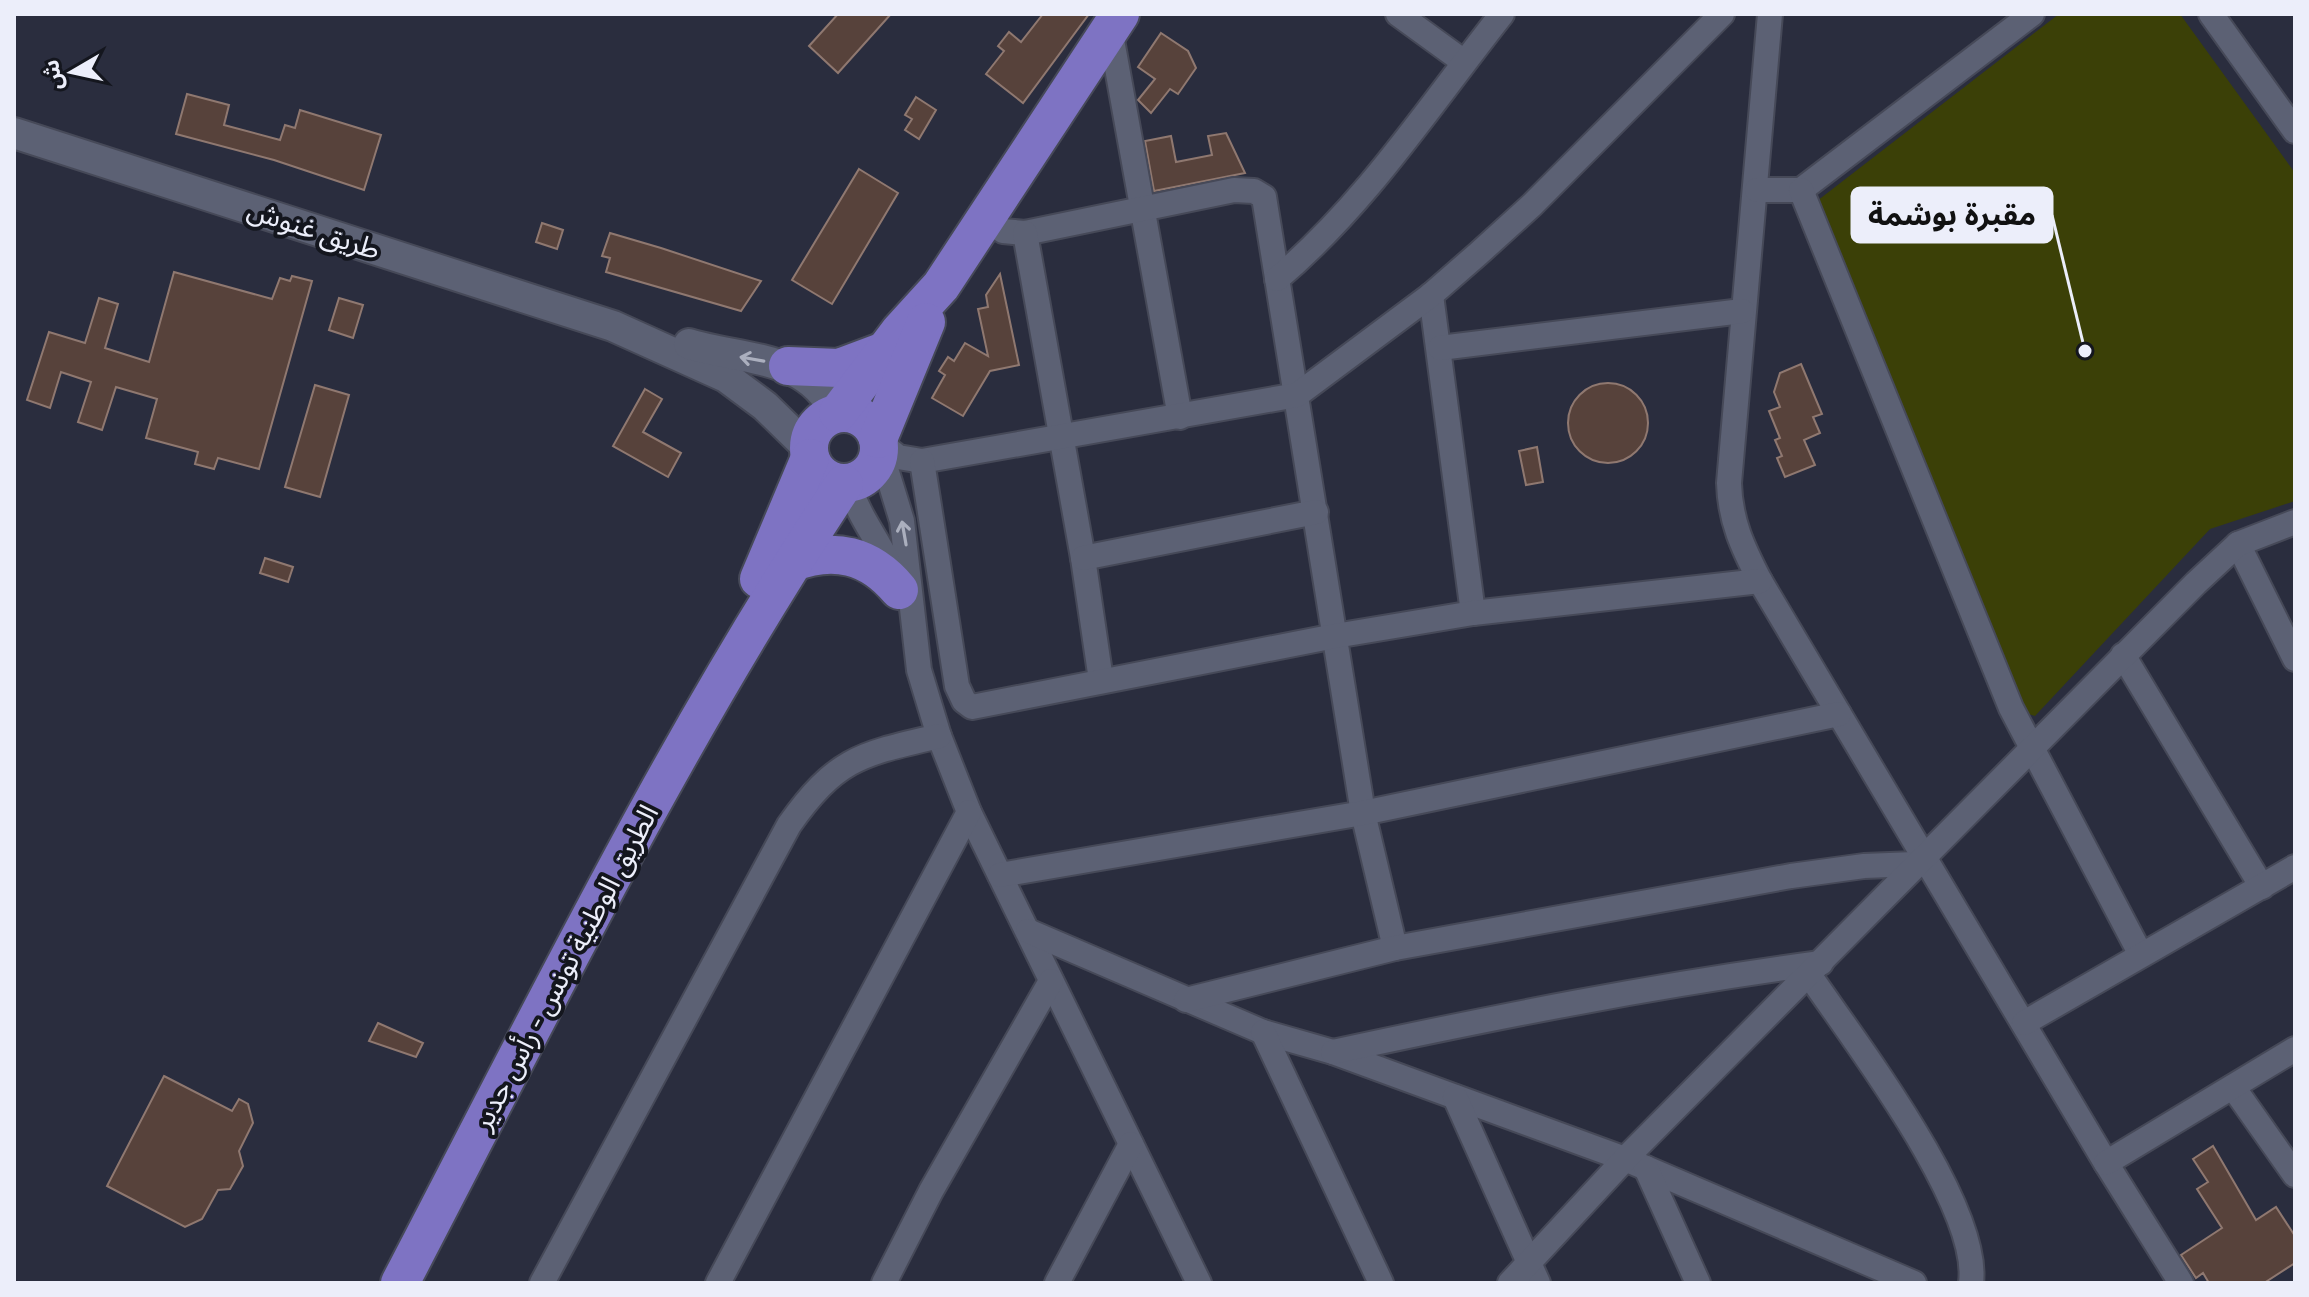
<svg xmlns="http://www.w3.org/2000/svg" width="2309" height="1297" font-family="Karla,'Noto Sans Arabic',sans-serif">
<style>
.green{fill:#3b4007}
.building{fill:#57423b;stroke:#8f7870;stroke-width:2}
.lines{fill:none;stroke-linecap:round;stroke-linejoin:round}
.minor-casing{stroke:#464958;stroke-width:28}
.tertiary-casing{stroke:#464958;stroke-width:34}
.primary-casing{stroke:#464958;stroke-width:42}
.minor{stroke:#5c6174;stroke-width:24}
.tertiary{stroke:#5c6174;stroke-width:30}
.primary{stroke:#7e73c3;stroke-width:38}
.oneway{stroke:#abafbe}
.labels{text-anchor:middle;stroke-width:8;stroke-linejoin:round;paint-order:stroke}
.street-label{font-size:28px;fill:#eceefa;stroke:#14161e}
.leader{fill:none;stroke:#eceefa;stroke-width:3}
.callout-dot{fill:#eceefa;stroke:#14161e;stroke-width:3}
.callout{fill:#eceefa;stroke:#eceefa;stroke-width:3}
.callout-label{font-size:30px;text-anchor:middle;font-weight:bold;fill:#111}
</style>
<rect width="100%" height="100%" fill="#2a2d3e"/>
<path class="green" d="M2059,14h121l115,159v328l-85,28 -175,187 -19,-6 -199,-509z"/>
<g class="building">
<path d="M838,14h53l-53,59 -29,-27z"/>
<path d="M1043,14h46l-66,89 -37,-29 18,-23 -6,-5 11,-14 12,10z"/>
<path d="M1161,33l27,18 8,17 -18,26 -8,-5 -19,24 -13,-13 17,-21 -17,-12z"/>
<path d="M187,94l42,11 -5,20 56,15 5,-15 10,3 5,-18 81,25 -17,55 -90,-30 -98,-26z"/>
<path d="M916,97l20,13 -17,29 -14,-9 7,-11 -7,-4z"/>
<path d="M1226,133l19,40 -91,18 -9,-50 26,-5 5,26 36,-7 -4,-19z"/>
<path d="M859,169l39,24 -66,111 -40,-24z"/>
<path d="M542,223l21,7 -6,19 -21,-7z"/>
<path d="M610,233l51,15 100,33 -20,30 -135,-39 4,-14 -8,-2z"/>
<path d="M174,272l98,27 8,-21 10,3 2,-5 20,5 -53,188 -41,-11 -4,11 -19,-5 3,-12 -52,-14 11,-39 -41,-12 -14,43 -24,-8 13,-40 -30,-10 -11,36 -23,-8 22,-68 36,11 14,-45 19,6 -13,44 44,14z"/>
<path d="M1000,274l19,91 -29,6 -27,45 -31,-18 13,-23 -6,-4 9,-14 6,4 11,-18 23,13 -10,-47 10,-2 -2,-12z"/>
<path d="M339,298l24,7 -10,33 -24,-8z"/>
<path d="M1801,364l21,50 -9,3 7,16 -16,7 11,25 -30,12 -8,-19 5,-2 -7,-16 5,-2 -11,-27 11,-4 -6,-15 6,-19z"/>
<circle cx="1608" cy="423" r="40"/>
<path d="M315,385l34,10 -29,102 -35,-10z"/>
<path d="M645,389l17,10 -19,33 38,21 -13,24 -55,-31z"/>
<path d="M1537,447l6,35 -17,3 -7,-34z"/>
<path d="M265,558l28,9 -5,15 -28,-9z"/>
<path d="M378,1023l45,20 -7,14 -47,-16z"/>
<path d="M164,1076l68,35 7,-12 9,5 5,19 -14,28 4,15 -13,23 -12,1 -16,29 -17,8 -78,-41z"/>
<path d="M2213,1146l43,74 20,-13 19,29v27l-31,20h-55l-6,-10 -7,5 -15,-23 41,-27 -25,-39 11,-7 -15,-23z"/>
</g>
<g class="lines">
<g class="minor-casing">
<g id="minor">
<path d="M1398,14l66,48"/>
<path d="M1770,14l-41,469c1,38 14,65 31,98l346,582 75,120"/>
<path d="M2211,14l84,117"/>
<path d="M1110,29l70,388"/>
<path d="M1757,190h44l231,-176"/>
<path d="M1801,190l210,518 130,247"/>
<path d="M986,218l17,13 22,2 209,-43 20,1 10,6 99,616 32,135"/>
<path d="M1025,233l58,325 18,122"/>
<path d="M1277,279c89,-75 153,-174 225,-265"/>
<path d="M1431,295l42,318"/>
<path d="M1440,348l302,-37"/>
<path d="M879,442l19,15 24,4 375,-66 134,-100 47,-41 54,-49 190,-191"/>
<path d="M879,446l23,75 17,149 20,66 30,76 230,471"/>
<path d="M922,461l35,225 7,15 8,6 363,-71 138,-23 287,-32"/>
<path d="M849,483c9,36 34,61 46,95"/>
<path d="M2238,544l57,115"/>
<path d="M1083,558l233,-46"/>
<path d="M2123,655l139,232"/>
<path d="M1000,875l363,-62 476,-99"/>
<path d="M1028,931l235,101 70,20 292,107 289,124"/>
<path d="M1810,976c45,66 171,230 161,307"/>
<path d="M1186,1000l209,-52 396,-72 73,-10 51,-2"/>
<path d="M2024,1023l271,-156"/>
<path d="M1263,1032l118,251"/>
<path d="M1333,1052c162,-35 323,-67 488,-89"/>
<path d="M2233,1087l62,88"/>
<path d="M1455,1097l83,186"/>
<path d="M2106,1163l189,-114"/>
<path d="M1646,1168l52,115"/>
<path d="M542,1283l247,-458c48,-68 73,-71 150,-89"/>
<path d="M718,1283l251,-471"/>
<path d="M884,1283l47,-92 120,-210"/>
<path d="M1057,1283l74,-139"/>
<path d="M1510,1283l115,-124 571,-576 42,-39 57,-22"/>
</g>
</g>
<g class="tertiary-casing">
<g id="tertiary">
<path d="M14,133l599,193 113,51 39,29 43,42"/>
<path d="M689,344c52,16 122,11 146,70"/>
</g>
</g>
<g class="primary-casing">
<g id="primary">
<path d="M788,366l51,2 48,-18"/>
<circle cx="844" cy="448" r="35"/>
<path d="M838,413l62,-82 41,-45 179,-272"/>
<path d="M878,439l48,-117"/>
<path d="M791,563c43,-17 79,-8 108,27"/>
<path d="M759,579l51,-121"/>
<path d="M400,1283c141,-270 275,-545 444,-799"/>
</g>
</g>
<use href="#minor" class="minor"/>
<use href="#tertiary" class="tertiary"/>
<use href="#primary" class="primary"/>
</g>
<defs><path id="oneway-shaft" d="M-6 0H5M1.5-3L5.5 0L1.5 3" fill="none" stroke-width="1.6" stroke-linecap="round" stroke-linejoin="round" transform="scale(2)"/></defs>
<g class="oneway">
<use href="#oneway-shaft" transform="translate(752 359) rotate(-170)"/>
<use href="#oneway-shaft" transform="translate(904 533) rotate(-100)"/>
</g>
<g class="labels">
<g class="street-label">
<text transform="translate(314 229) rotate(18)" y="10">طريق غنوش</text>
<text transform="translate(565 967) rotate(-62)" y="10">الطريق الوطنية تونس - رأس جدير</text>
</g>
</g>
<path class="leader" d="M2085 351L2052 215"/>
<circle class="callout-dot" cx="2085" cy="351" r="8"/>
<rect class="callout" x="1852" y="188" width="200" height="54" rx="8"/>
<g class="callout-label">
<text x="1952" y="225">مقبرة بوشمة</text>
</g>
<rect width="2309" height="1297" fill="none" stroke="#eceefa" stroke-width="32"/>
<g transform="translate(72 72) rotate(261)" stroke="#14161e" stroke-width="6" paint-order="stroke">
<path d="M0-6L14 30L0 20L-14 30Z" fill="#eceefa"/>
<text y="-12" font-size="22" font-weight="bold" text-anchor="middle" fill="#eceefa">ش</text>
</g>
</svg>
